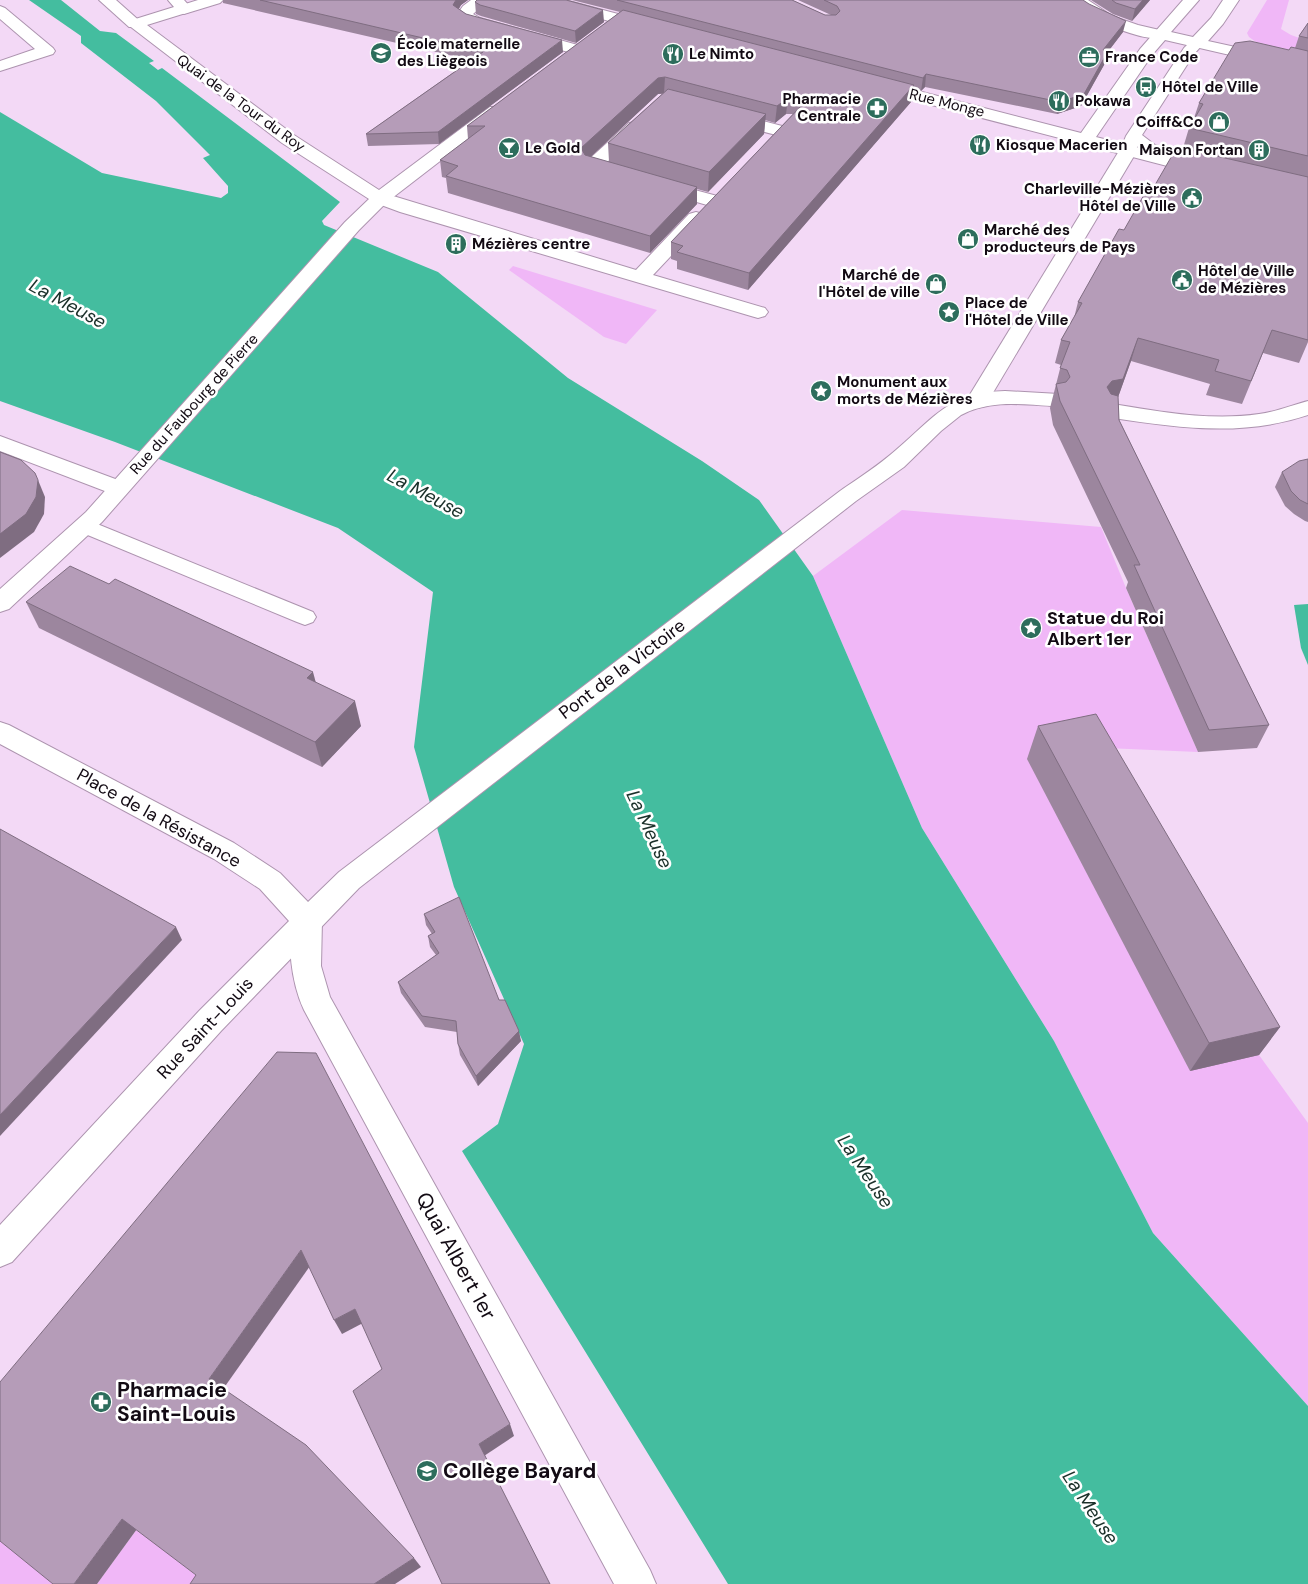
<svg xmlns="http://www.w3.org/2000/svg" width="1308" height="1584" font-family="'DM Sans',sans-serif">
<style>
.green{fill:#f0b7f7}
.water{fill:#44bd9f}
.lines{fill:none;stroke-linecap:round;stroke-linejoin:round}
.lane-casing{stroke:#ad94af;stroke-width:2}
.street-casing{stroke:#ad94af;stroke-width:2}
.secondary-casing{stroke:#ad94af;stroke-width:2}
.lane{fill:#fff;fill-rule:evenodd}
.street{fill:#fff;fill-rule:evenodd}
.secondary{fill:#fff;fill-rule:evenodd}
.wall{fill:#9c869e;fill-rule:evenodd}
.shaded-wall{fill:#7f6d81}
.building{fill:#b59cb8;stroke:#7f6d81}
.labels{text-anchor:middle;stroke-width:5;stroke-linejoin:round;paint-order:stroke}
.far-poi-label{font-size:15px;font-weight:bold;fill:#120a13;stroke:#fff;text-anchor:start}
.far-street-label{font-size:15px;fill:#120a13;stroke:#fff}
.poi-label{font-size:18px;font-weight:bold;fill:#120a13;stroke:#fff;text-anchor:start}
.street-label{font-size:18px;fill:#120a13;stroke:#fff}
.water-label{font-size:19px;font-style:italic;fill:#1b302a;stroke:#fff}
.near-street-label{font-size:21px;fill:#120a13;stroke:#fff}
.near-poi-label{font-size:21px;font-weight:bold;fill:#120a13;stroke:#fff;text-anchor:start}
</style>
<rect width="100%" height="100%" fill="#f3d9f6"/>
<g class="green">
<path d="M1267,0h22l-8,29 10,6 17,6v15l-52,-14 -7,-5 -2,-4z"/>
<path d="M513,266l144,44 -31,34 -22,-7 -95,-67z"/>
<path d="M902,510l199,17 25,61 72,164 -115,-5 176,308 49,68v283l-155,-173 -99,-192 -132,-213 -109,-252z"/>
<path d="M137,1529l70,55h-110z"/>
<path d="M0,1536l59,48h-59z"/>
</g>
<g class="water">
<path d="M29,0h32l39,31 16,2 38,28 -5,2 9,7 4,-2 178,134 -18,19 2,4 114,47 130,106 134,83 57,39 54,76 109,252 132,213 99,192 155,173v178h-580l-266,-433 36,-27 26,-80 -70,-157 -40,-140 19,-155 -95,-64 -223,-86 -115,-41v-289l102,61 119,25 7,-5v-7l-25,-28 7,-3 -54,-54 -75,-58v-7z"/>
<path d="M1308,604v61l-7,-17 -7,-43z"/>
</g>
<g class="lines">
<g class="lane-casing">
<g id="lane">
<path d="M1197,39l7,4 -10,11 -52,81 13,10 54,15 3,3 -3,3 -5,2 -59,-17 -7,-5 -5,8h-10l-3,-3 6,-15 58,-88 8,-8z"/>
<path d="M85,519l228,93 3,5 -3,5 -8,3 -8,-3 -219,-91 -3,-5 3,-5z"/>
</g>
</g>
<g class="street-casing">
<g id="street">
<path d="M99,0h17l27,24 -2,3h-12z"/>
<path d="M198,0h25l-3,3 -36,11 -5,-2 -3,-3 3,-3z"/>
<path d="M471,0h18l-16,14 7,4 105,29 2,3 -2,3 -6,2 -111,-31 -12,-8 7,-10z"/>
<path d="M1070,0h18l24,16 26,9 30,7 2,3 -2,3c-22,6 -85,-20 -98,-38z"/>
<path d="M0,6l5,2 48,40 2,3 -2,3 -53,17v-10l35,-12 -35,-30z"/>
<path d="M728,112l58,15 3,4 -3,4 -6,1 -58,-15 -3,-4 3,-4z"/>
<path d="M635,122l6,1 3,4 -3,4 -36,33 18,5 3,4 -3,4 -6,1 -31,-8 -3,-4 3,-4 43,-39z"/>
<path d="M1128,146l6,1 3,4 -149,250 -3,5 -8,2 -8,-2 -3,-5 153,-250 3,-4z"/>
<path d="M661,181l60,16 2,4 -2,4 -7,2 -59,-17 -3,-4 3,-4z"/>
<path d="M380,192l256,78 53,-56 7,-2 7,2 2,4 -2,4 -50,53 112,33 3,4 -3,4 -7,2 -7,-2 -351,-104 -27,-10 -2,-4 2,-4z"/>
<path d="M0,436l126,47 3,5 -3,5 -8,2 -8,-2 -110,-42z"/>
<path d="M307,908l10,3 5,9 -1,46 9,31 320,573 6,14h-42l-310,-574c-12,-25 -20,-74 -7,-99z"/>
</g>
</g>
<g class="secondary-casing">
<g id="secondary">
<path d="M168,0h16l8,9 -3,3 -42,13 147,110 85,55 111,-83h12l3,4 -118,91 -28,28 -257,292 -93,87 -9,3v-23l86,-77 259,-290 24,-23 -87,-56 -155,-119 2,-3 45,-14z"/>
<path d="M539,0h26l91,24 2,3 -2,3 -6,2 -108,-29z"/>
<path d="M1183,0h16l-28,32 22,5 18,-19 12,-18h16l-16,24 -15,17 100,22v10l-143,-33 -13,15 -56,82 114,29 3,4 -3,4 -6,1 -6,-1 -328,-85 -2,-4 2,-4 6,-1 205,53 59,-84z"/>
<path d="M1005,391l54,3 3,5 -3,5 -8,2c-31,-2 -61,-6 -90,9l-20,16 -37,36 -48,34 -497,387 -138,143 -209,231 -12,5v-42l199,-214 90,-90 -29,-32 -46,-30 -214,-115v-22l9,3 225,118 46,30 28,29 31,-30 501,-381c19,-13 39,-26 56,-41 40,-34 52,-57 109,-59z"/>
<path d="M1308,401v14c-65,22 -129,13 -195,3l-8,-2 -3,-5 3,-5 8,-2c48,8 98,17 146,10 17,-2 33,-9 49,-13z"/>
</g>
</g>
<use href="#lane" class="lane"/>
<use href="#street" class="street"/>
<use href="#secondary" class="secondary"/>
</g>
<g class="wall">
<path d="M223,0h245l-7,5 -2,4 7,5 97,38 -124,92 -71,2 -2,-12 105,-74 -248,-57z"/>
<path d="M572,0h220l33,15h6l-33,-15h285l40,32 -16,21 -3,12 -23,41 -24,8 -132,-27 -4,4 -8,-3 -2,14 -163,188 -71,-21v-8l-6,-2v-17l122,-128h-7l-11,9 -10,-3 -1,14 -56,58 -11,-3v15l-47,49 -202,-60 -2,-15 -4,-1 -2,-17 28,-21 -1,-13 153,-114zM658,94h4l-54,49 1,19 -19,-5z"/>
<path d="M1091,0h59l-18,21 -19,-7z"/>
<path d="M475,2l129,20 -28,21 -95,-27 -5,-2z"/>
<path d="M1308,23v319l-9,21 -36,-10 -21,51 -36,-9 4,-11 -79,-23 -13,36 1,23 150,305 -12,23 -59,4 -72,-164 2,-6 -75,-157 -3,-17 11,-43 -6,-2 6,-23 13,-22 4,-16 77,-117 28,-37 6,-20 4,-7 6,-18 90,-53 6,-2 4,-12z"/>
<path d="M1308,459v63l-3,-1 -11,-7 -9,-8 -10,-19 7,-15z"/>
<path d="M26,602l289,80 46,44 -39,41 -283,-139z"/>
<path d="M1038,726l242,301 -21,28 -69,16 -163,-312z"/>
<path d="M424,914l75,86 22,41 -43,45 -18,-31 -2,-11 -1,-12 -32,-5 -24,-34 -3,-11 38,-27 -6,-8 -2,-11 4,-2 -6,-9z"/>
</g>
<g class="shaded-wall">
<path d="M456,0h12l-7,5 -7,11 -1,-11z"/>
<path d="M1143,0h7l-18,21 3,-12z"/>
<path d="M603,10l1,12 -28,21 -1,-12z"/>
<path d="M1126,21l-3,11 -23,30 3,-12z"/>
<path d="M562,40l1,12 -124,92 -1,-12z"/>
<path d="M1107,53l-3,12 -23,41 -24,8 3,-12z"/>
<path d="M926,74l-1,13 -4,4 2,-13z"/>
<path d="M665,77l-1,16 -6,1 -76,71 -1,-17 77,-70z"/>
<path d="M914,85l-3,17 -163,188 1,-17z"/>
<path d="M788,98l-2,16 -11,9 2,-17z"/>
<path d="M766,114l-2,20 -56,58 1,-20z"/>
<path d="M697,187v17l-47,49v-17z"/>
<path d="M1138,338l-7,23 -15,42 -11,1 2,-17z"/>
<path d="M38,480l7,17 -1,17 -10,18 -34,26v-24z"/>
<path d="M313,672l7,26 -13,-20z"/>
<path d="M355,701l6,25 -39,41 -7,-25z"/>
<path d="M176,927l6,13 -182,196v-21z"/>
<path d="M1280,1027l-21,28 -69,16 19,-28z"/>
<path d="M519,1031l2,10 -43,45 -2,-10z"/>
<path d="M301,1250l9,16 -89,126 -12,-13z"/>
<path d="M355,1309l8,14 -21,11 -8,-14z"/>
<path d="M510,1424l4,12 -30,20 -5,-12z"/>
<path d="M122,1519l15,10 -40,55h-23z"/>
<path d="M414,1558l7,9 -26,17h-21z"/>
</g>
<g class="building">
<path d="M260,0h196l-3,5 13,9 96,26 -124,92 -72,2 117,-82z"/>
<path d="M477,0h89l37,10 -28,21 -95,-26 -5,-3z"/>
<path d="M617,0h175l33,15h11l4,-4 -3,-5 -13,-6h259l6,4 37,17 -23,29 4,3 -23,41 -24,8 -134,-28 -3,4z"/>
<path d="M1112,0h31l-8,9 -19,-6z"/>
<path d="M623,10l291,75 -165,188 -72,-21 6,-6 -12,-4 131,-137 -4,-7h-10l-11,8 -112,-29 -7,1 -77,70 4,7 112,32 -47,49 -204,-60 12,-10 -18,-6 45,-34h-18z"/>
<path d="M1308,23v15l-9,-2z"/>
<path d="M1250,41l39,9 2,-3 17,4v105l-119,-28 14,-24 -4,-1 36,-60z"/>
<path d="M668,89l98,25 -57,58 -101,-29z"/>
<path d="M1177,147l131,30v163l-36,-10 -21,51 -36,-10 4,-11 -81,-22 -15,41 -11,2 -5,6 4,7 7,2 1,24 150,305 -60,5 -75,-165h6l-80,-164 -4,-17 10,-2 4,-5 -3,-7 -7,-2 10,-26 -9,-2 21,-37 -4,-1 41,-73 5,1 21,-37 6,-9 4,1z"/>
<path d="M0,452l21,8 14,13 3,7 -2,17 -10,17 -26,20z"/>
<path d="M1308,459v45l-8,-4 -9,-9 -9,-19 17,-11z"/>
<path d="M70,566l39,18 6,-5 198,93 -6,6 48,23 -40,41 -289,-140z"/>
<path d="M1096,714l184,313 -71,16 -171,-317z"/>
<path d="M0,829l176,98 -176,188z"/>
<path d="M459,897l40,103h6l14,31 -43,45 -18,-32 -2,-23 -34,-5 -24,-34 41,-29 -11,-17 7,-4 -11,-18z"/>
<path d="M277,1052l39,1 194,371 -31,20 71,140h-108l-89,-193 29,-22 -27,-60 -21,11 -33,-70 -92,129 97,66 108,113 -40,26h-184l6,-9 -74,-56 -48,65h-21l-53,-43v-159z"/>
</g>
<defs>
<g id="school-disc" transform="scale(1.125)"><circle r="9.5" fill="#2d6d5c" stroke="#fff"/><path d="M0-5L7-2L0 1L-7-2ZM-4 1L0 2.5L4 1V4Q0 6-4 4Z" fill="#fff"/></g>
<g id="restaurant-disc" transform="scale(1.125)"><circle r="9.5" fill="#2d6d5c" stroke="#fff"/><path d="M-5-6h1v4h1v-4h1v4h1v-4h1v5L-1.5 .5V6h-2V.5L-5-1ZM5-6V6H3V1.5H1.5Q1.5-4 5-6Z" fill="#fff"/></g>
<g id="office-disc" transform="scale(1.125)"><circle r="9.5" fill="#2d6d5c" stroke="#fff"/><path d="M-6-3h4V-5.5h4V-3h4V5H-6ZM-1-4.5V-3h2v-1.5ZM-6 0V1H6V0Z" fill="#fff"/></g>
<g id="bus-disc" transform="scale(1.125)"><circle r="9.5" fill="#2d6d5c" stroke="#fff"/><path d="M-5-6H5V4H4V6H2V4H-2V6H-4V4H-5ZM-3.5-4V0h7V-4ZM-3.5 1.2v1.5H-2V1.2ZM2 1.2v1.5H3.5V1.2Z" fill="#fff"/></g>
<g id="pharmacy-disc" transform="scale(1.125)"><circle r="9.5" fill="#2d6d5c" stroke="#fff"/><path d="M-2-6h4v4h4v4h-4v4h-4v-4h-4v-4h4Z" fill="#fff"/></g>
<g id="shop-disc" transform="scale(1.125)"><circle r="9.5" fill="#2d6d5c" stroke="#fff"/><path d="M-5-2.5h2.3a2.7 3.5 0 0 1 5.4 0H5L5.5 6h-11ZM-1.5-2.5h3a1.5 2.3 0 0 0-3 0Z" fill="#fff"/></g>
<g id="bar-disc" transform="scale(1.125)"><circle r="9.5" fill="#2d6d5c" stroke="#fff"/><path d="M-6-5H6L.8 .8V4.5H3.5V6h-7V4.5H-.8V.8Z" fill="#fff"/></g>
<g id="building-disc" transform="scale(1.125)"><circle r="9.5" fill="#2d6d5c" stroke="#fff"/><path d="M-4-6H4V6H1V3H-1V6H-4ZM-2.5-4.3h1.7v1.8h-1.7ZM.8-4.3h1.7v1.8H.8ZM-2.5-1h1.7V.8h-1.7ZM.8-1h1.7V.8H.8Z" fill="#fff"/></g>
<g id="civic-disc" transform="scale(1.125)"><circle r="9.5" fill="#2d6d5c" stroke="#fff"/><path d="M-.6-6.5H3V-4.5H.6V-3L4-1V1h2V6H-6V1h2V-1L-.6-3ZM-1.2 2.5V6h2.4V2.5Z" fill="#fff"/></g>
<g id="sight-disc" transform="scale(1.125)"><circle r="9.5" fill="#2d6d5c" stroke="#fff"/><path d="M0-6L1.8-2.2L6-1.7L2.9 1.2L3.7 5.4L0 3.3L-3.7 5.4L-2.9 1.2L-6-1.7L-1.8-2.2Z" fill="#fff"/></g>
</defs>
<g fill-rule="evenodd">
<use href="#school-disc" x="381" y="53"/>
<use href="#restaurant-disc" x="673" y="54"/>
<use href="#office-disc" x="1089" y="57"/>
<use href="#bus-disc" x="1146" y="87"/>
<use href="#restaurant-disc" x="1059" y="101"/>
<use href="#pharmacy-disc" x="877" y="108"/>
<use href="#shop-disc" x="1219" y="122"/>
<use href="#restaurant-disc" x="980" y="145"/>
<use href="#bar-disc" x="509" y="148"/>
<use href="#building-disc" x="1259" y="150"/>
<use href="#civic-disc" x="1192" y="198"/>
<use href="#shop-disc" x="968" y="239"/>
<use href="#building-disc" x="456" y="244"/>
<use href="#civic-disc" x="1182" y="280"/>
<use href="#shop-disc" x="936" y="284"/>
<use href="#sight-disc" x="949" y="312"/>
<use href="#sight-disc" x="821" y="391"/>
<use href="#sight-disc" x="1031" y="628"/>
<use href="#pharmacy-disc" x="101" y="1402"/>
<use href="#school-disc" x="427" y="1471"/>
</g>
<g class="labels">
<g class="far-poi-label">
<text x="397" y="49">École maternelle<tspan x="397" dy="17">des Liègeois</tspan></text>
<text x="689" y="59">Le Nimto</text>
<text x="1105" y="62">France Code</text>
<text x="1162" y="92">Hôtel de Ville</text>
<text x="861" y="104" text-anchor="end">Pharmacie<tspan x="861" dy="17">Centrale</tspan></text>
<text x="1075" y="106">Pokawa</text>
<text x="1203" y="127" text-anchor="end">Coiff&amp;Co</text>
<text x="996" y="150">Kiosque Macerien</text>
<text x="525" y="153">Le Gold</text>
<text x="1243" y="155" text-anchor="end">Maison Fortan</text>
<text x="1176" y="194" text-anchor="end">Charleville-Mézières<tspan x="1176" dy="17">Hôtel de Ville</tspan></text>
<text x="984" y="235">Marché des<tspan x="984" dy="17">producteurs de Pays</tspan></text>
<text x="472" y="249">Mézières centre</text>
<text x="1198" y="276">Hôtel de Ville<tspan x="1198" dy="17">de Mézières</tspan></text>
<text x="920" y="280" text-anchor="end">Marché de<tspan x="920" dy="17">l'Hôtel de ville</tspan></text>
<text x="965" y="308">Place de<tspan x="965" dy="17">l'Hôtel de Ville</tspan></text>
<text x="837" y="387">Monument aux<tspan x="837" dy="17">morts de Mézières</tspan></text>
</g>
<g class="far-street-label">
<text transform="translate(241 103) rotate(36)" y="5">Quai de la Tour du Roy</text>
<text transform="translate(947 103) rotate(14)" y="5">Rue Monge</text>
<text transform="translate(194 404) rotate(-48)" y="5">Rue du Faubourg de Pierre</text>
</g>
<g class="poi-label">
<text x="1047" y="624">Statue du Roi<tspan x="1047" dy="21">Albert 1er</tspan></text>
</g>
<g class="street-label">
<text transform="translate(622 669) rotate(-37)" y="6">Pont de la Victoire</text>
<text transform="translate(159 818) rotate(29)" y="6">Place de la Résistance</text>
<text transform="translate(205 1028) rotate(-47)" y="6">Rue Saint-Louis</text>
</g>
<g class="water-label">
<text transform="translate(68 303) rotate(28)" y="7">La Meuse</text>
<text transform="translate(426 493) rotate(28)" y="7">La Meuse</text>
<text transform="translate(650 829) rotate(65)" y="7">La Meuse</text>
<text transform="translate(866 1171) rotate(56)" y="7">La Meuse</text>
<text transform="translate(1091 1507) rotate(56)" y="7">La Meuse</text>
</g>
<g class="near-street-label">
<text transform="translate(456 1256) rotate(61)" y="7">Quai Albert 1er</text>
</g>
<g class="near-poi-label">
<text x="117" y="1397">Pharmacie<tspan x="117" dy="24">Saint-Louis</tspan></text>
<text x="443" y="1478">Collège Bayard</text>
</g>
</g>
</svg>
